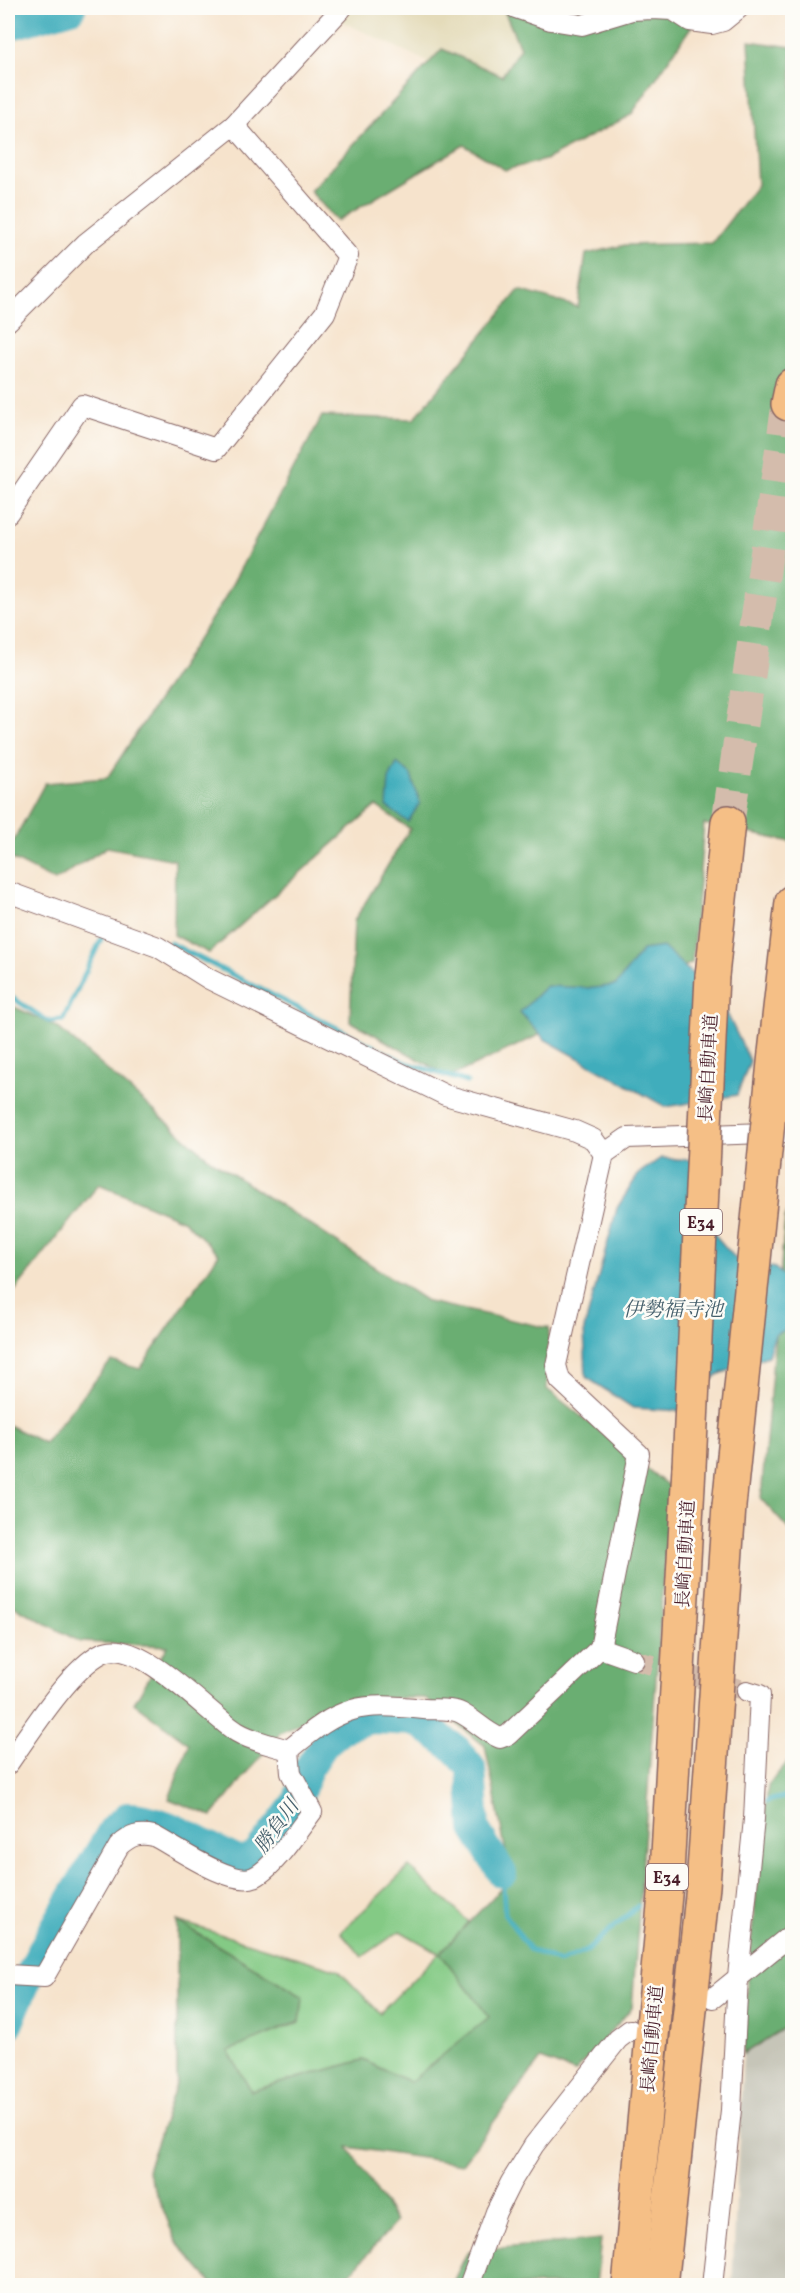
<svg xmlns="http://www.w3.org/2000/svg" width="800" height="2293" font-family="Vollkorn,'Noto Serif JP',serif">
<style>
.built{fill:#e4dbba}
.industrial{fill:#c6c5b8}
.green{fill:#84ca85;stroke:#677458;stroke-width:1.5}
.forest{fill:#6bae72;stroke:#5a664e;stroke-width:1.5}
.water{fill:#3fadbc;stroke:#446674;stroke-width:1.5}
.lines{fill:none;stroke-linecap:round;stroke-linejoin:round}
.stream{stroke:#3fadbc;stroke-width:5}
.river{stroke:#3fadbc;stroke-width:30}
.street-tunnel{stroke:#d4bcac;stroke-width:20;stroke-dasharray:20 10;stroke-linecap:butt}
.highway-tunnel{stroke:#d4bcac;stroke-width:33;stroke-dasharray:33 16;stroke-linecap:butt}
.street-casing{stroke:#866463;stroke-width:22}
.highway-casing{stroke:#866463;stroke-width:36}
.street{stroke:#fff;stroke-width:20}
.highway{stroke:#f5bf86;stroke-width:33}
.highway-bridge-casing{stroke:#866463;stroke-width:36;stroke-linecap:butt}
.highway-bridge{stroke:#f5bf86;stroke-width:33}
.labels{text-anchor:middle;stroke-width:5;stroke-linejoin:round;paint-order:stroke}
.shield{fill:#fdfcf7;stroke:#806168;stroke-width:1.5}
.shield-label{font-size:16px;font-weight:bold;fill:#4a1f2b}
.street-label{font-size:18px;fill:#4a1f2b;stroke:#fdfcf7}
.water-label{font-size:20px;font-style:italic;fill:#455f6c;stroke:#fdfcf7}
</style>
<rect width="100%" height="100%" fill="#fdfcf7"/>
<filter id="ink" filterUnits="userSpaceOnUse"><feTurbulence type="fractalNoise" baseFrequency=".0167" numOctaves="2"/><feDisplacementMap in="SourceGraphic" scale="12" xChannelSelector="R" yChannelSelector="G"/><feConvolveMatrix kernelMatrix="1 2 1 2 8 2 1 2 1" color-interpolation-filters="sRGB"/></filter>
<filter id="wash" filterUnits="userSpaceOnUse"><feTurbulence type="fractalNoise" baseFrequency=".008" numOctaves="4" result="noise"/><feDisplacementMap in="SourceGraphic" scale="24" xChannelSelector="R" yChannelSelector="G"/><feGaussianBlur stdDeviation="1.35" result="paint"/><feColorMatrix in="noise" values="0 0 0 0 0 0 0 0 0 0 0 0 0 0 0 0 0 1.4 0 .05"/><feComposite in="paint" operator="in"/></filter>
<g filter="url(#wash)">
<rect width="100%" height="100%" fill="#f6e3cc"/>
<path class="built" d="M324,8h179l17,40 -18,28 -60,-27 -12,14 -104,-49z"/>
<path class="industrial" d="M792,2023v262l-60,1 11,-232z"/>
<path class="green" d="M409,1867l60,55 -29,31 50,64 -80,66 -47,-23 -112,31 -23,-40 72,-29 3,-25 -126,-76 161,49 42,43 59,-60 -39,-22 -38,26 -21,-25z"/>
<g class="forest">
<path d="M503,8h201l-73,107 -86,45 -40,10 -41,-25 -127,76 -27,-30 132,-142 60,27 18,-28z"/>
<path d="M749,41l43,6v270l-4,20h4v505l-88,-18 -12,139 -242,114 -100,-56 4,-100 56,-92 -34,-23 -167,147 -35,-18 1,-75 -68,-13 -52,34 -47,-24v-6l37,-68 62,-5 116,-177 99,-185 92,3 105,-129 59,17 8,-53 39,-9 87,-2 45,-58z"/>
<path d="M8,1004l49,23 154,133 217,142 121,26 -2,61 123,98 -38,521 -57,64 -34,-13 -79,105 -114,-17 48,75 -56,63h-127l-37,-44 -29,-71 30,-88v-161l126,76 -3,24 -72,30 23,40 112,-31 47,22 79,-65 -49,-64 71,-75 -26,-132 -61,-48h-73l-71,35 -68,83 -43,-17 20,-55 -55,-41 34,-57 -88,-4 -72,-39v-178l36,18 67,-82 29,8 79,-115 -35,-33 -85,-37 -86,109 -5,24z"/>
<path d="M792,1202v331l-31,-34 24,-280z"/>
<path d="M792,1757v266l-49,31 6,-95 19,-174z"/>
<path d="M601,2239l-5,46 -145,1 17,-35z"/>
</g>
<g class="water">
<path d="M397,763l14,12 9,28 -12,19 -21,-15 2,-28z"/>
<path d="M663,947l57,52 30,62 -13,34 -71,12 -122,-68 -24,-27 26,-26 48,2 22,-3 26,-35z"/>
<path d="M661,1158l30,2 19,69 26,30 39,9 17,15v44l-17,7 -7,22 -51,19 -37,36 -47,-3 -47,-31 -2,-48 33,-121 22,-35z"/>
</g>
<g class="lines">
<g class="stream">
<path d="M170,943l234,119 63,20"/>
<path d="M8,995l40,26 15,-1 41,-87"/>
<path d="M767,1801l25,-6"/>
<path d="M502,1873l3,41 24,35 30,13 27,-11 52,-45"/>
</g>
<g class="river">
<path d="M8,26l63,-18"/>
<path d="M8,2025c26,-70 68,-133 106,-197l13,-11c41,0 77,30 114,45l14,-5 42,-55 11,-33 17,-26 21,-17 25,-7 46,2 40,29 14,18 4,61 27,44"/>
</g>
</g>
</g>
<g filter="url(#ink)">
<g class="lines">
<path class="street-tunnel" d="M634,1660l113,31"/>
<path class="highway-tunnel" d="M728,822l60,-418"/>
<g class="street-casing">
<g id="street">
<path d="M516,8l35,12 31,5 50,-15 20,-1 21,1 17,11 22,3 11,-3 16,-13"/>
<path d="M8,321l78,-78 148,-118 108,-117"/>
<path d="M8,513l74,-108 134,44 109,-136 23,-57 -114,-131"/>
<path d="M8,892l150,55 51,32 236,116 130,36 18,8 11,15"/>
<path d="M600,1648l34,12"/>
<path d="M289,1750c52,-44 68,-48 135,-41 11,1 28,-1 37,4 14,7 24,19 39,25l8,-3 92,-87 39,-194 -79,-74 -4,-15 48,-211 23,-16 163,-6"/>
<path d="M8,1764c21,-30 63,-96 94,-111 36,-18 107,62 135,79 15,9 35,13 52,18"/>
<path d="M8,1975l36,2 75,-131c12,-11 20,-13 35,-10 21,11 78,51 100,41 19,-8 45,-48 58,-65l-21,-39 -2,-23"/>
<path d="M713,1998l79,-64"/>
<path d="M469,2286l27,-74 15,-30 23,-37 84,-106 12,-9"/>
<path d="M712,2286l19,-176 7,-133 16,-158 6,-124 -13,-4"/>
</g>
</g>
<g class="highway-casing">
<g id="highway">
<path d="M788,404l4,-19"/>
<path d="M712,976l16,-154"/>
<path d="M775,1053l17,-151"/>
<path d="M629,2286l38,-413 22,-406"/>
<path d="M661,2286l42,-400 26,-380"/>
</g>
</g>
<use href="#street" class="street"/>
<use href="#highway" class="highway"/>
<g class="highway-bridge-casing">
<g id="highway-bridge">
<path d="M689,1467l23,-491"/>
<path d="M729,1506l46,-453"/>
</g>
</g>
<use href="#highway-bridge" class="highway-bridge"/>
</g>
</g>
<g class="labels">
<g class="shield">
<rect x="680" y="1209" width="42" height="26" rx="4.5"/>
<rect x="646" y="1864" width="42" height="26" rx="4.5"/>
</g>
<g class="shield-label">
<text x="701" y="1228">E34</text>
<text x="667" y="1883">E34</text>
</g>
<g class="street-label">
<text transform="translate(708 1068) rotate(-87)" y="6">長崎自動車道</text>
<text transform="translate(685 1554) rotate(-87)" y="6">長崎自動車道</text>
<text transform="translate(652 2039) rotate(-85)" y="6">長崎自動車道</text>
</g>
<g class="water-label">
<text x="673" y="1316">伊勢福寺池</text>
<text transform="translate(276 1826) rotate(-54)" y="7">勝負川</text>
</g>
</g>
<rect width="800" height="2293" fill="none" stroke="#fdfcf7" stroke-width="30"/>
</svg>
